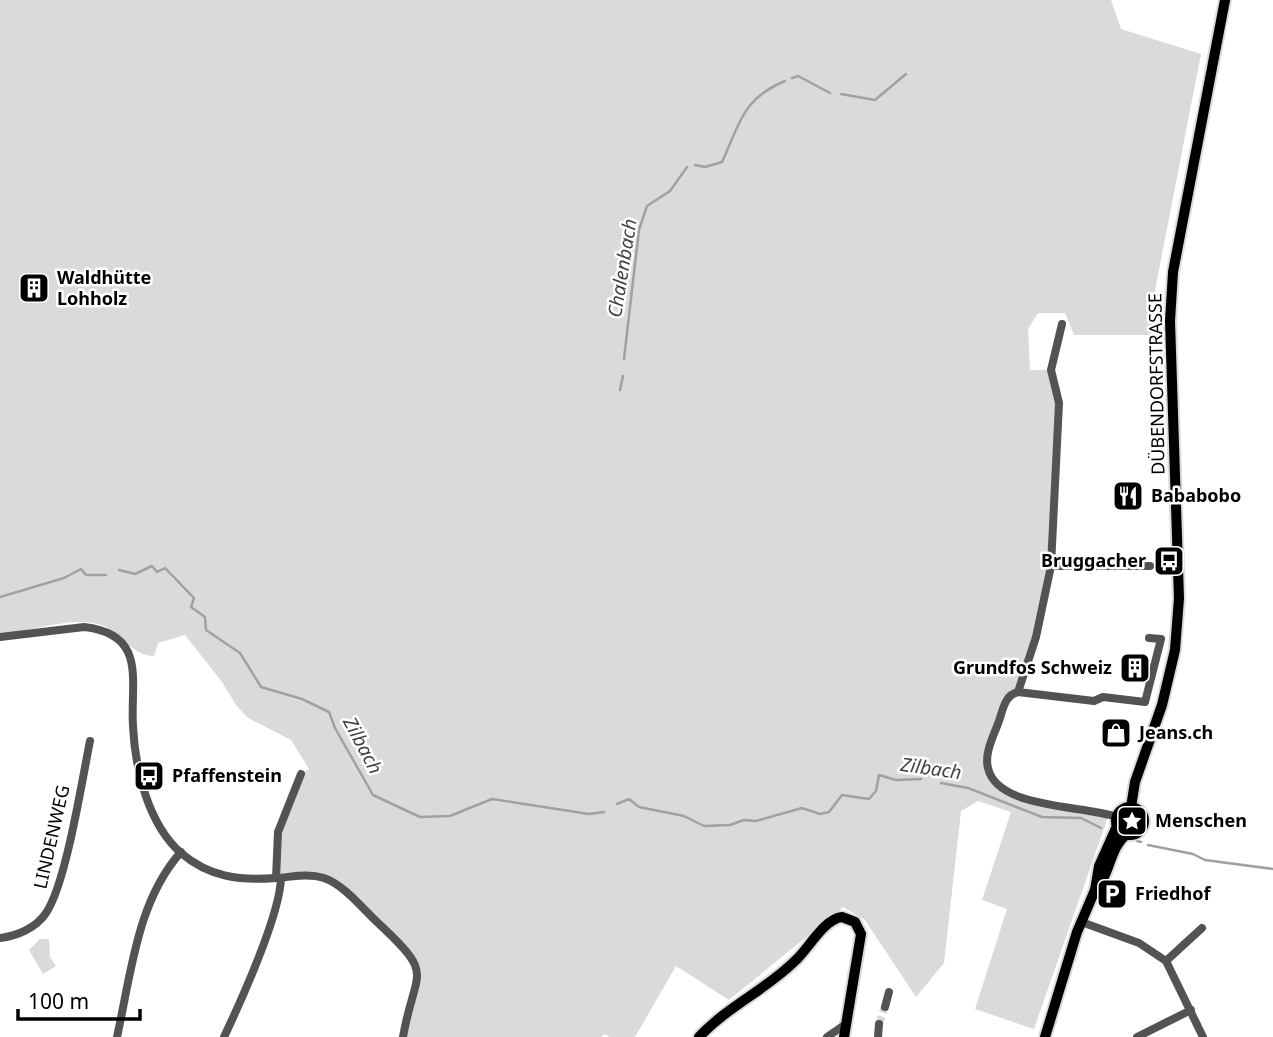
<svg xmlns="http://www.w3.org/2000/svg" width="1273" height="1037" font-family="'Noto Sans',sans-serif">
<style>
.green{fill:#dadada}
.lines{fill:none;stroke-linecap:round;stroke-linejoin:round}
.stream{stroke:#a1a1a1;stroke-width:2.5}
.minor-tunnel{stroke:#d9d9d9;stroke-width:8;stroke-dasharray:8 4;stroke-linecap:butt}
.major-casing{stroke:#dbdbdb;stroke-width:14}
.minor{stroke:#535353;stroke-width:8}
.major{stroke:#000;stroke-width:10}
.labels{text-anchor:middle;stroke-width:5;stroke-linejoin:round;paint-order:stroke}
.poi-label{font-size:18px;font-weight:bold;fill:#000;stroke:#fff;text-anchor:start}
.street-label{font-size:18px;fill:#000;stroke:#fff}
.water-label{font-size:19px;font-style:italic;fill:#424242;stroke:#fff}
</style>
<rect width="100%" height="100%" fill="#fff"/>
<g class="green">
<path d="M0,0h1111l10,29 80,25 -46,236 1,45h-82l-9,-22h-27l-10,16 2,41h21l8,33 -8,163 -33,126 -11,7 -20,68 16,24 106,23 -75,215 -59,-20 32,-100 -25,-9 29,-88 -33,-11 -17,10 -17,152 -28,34 -51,-77 -22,-13 -114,93 -53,-34 -41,71h-25l-6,-3 -2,3h-201l10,-32 3,-44 -85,-81 -53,-2 2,-46 23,-58 8,-5 -18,-29 -43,-22 -12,-13 -14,-23 -37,-47 -27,8 -4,13c-21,0 -32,-22 -50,-30 -28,-12 -75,6 -104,8z"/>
<path d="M40,939h9l1,18 6,9 -13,8 -14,-24z"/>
</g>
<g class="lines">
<g class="stream">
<path d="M792,78l6,-2 32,17"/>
<path d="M841,94l34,6 31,-26"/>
<path d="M695,165l10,2 17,-5c18,-39 20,-63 63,-81"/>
<path d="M624,359l15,-129 8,-24 23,-15 17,-24"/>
<path d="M620,390l3,-14"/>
<path d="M119,570l16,4 17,-8 5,6 8,-4 29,30 -3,9 14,10 1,13 34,23 21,34 41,12 27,13 6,16 38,67 47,22 30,-1 42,-17 97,15 15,-2"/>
<path d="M0,597l64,-19 17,-9 5,6h20"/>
<path d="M941,783l27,5 74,29 39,1 20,10"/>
<path d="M617,804l12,-5 10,8 45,9 20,10 26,-1 14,-5 12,1 46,-13 18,6 9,-2 13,-17 27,4 7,-8 3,-16 17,5 25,-1"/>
<path d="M1137,841l4,1"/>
<path d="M1148,845l45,9 12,6 68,9"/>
</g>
<path class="minor-tunnel" d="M879,1024l6,-17"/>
<g class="major-casing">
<g id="major">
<path d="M1131,807l4,-25 27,-77 13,-55 4,-52 -9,-277 3,-49 52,-272"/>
<circle cx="1130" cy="821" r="14"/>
<path d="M1095,890c16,-16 14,-42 32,-56"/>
<path d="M699,1037c29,-31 67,-47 97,-77 13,-12 28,-41 46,-43l13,5 6,12 -17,103"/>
<path d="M1045,1037l32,-105 18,-42 4,-24 18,-40"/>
</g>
</g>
<g class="minor">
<path d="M1062,324l-11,46 8,33 -8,163 -15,71 -18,55c-13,3 -15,17 -19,29 -5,14 -15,32 -11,47 9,41 95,37 129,49"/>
<path d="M1051,566h99"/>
<path d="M0,637l84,-10c64,7 46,55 49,99 2,43 15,98 48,127 28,24 59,28 95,25 16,-1 32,-5 48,0 20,7 38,30 53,44 60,56 38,45 26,115"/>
<path d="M1018,692l76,9 9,-4 42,5 16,-63 -12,-1"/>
<path d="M276,878l2,-46 23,-58"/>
<path d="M1087,924l52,19 27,18 37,76"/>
<path d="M0,938c17,-2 36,-10 46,-25 20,-29 36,-133 44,-172"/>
<path d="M1166,961l36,-33"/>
<path d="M885,1007l4,-15"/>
<path d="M117,1037c14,-63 20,-136 64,-185"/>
<path d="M224,1037c17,-36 56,-122 57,-159"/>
<path d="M827,1037l16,-11"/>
<path d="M878,1037l1,-13"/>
<path d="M1137,1037l54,-27"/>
</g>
<use href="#major" class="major"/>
</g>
<defs>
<g id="building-square" transform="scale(1.575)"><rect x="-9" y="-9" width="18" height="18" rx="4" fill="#000" stroke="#fff"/><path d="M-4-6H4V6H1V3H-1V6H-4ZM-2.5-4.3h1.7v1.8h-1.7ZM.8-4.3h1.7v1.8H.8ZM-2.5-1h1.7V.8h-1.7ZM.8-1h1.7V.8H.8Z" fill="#fff"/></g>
<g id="restaurant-square" transform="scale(1.575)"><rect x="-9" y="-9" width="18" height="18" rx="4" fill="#000" stroke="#fff"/><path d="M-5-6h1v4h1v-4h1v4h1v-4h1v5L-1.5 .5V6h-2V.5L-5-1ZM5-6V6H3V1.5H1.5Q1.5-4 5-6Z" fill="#fff"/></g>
<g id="bus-square" transform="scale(1.575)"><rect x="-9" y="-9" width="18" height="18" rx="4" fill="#000" stroke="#fff"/><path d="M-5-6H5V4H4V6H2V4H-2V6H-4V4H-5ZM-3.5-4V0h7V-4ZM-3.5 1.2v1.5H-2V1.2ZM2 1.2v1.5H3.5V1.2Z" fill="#fff"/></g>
<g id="shop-square" transform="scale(1.575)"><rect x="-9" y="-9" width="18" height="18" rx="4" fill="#000" stroke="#fff"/><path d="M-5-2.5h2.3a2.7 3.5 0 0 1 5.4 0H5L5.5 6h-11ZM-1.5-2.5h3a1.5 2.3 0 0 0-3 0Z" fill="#fff"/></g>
<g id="sight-square" transform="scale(1.575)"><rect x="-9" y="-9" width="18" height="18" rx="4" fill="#000" stroke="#fff"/><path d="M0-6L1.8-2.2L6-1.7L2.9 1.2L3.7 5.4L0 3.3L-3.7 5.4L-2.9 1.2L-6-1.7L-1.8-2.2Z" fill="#fff"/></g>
<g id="parking-square" transform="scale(1.575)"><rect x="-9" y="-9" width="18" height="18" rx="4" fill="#000" stroke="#fff"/><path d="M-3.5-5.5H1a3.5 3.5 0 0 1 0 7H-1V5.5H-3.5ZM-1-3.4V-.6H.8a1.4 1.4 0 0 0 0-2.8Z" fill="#fff"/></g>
</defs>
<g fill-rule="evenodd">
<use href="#building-square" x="34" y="288"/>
<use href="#restaurant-square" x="1128" y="496"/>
<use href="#bus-square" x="1169" y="561"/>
<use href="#building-square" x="1135" y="668"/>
<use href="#shop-square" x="1116" y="733"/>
<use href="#bus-square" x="149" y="776"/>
<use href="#sight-square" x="1132" y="821"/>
<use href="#parking-square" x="1112" y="894"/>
</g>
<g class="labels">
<g class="poi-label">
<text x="57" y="284">Waldhütte<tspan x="57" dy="21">Lohholz</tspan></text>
<text x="1151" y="502">Bababobo</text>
<text x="1146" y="567" text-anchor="end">Bruggacher</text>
<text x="1112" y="674" text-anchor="end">Grundfos Schweiz</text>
<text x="1139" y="739">Jeans.ch</text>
<text x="172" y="782">Pfaffenstein</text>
<text x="1155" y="827">Menschen</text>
<text x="1135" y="900">Friedhof</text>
</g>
<g class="street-label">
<text transform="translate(1157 384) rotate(-91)" y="6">DÜBENDORFSTRASSE</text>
<text transform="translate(52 837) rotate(-77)" y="6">LINDENWEG</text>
</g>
<g class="water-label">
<text transform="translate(622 268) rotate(-81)" y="7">Chalenbach</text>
<text transform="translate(363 745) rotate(62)" y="7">Zilbach</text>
<text transform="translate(931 768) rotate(8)" y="7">Zilbach</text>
</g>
</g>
<path d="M18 1009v10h122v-10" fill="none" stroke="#000000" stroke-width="3.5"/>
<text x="28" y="1009" font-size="21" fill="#000000" stroke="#ffffff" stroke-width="5" paint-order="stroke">100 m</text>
</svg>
